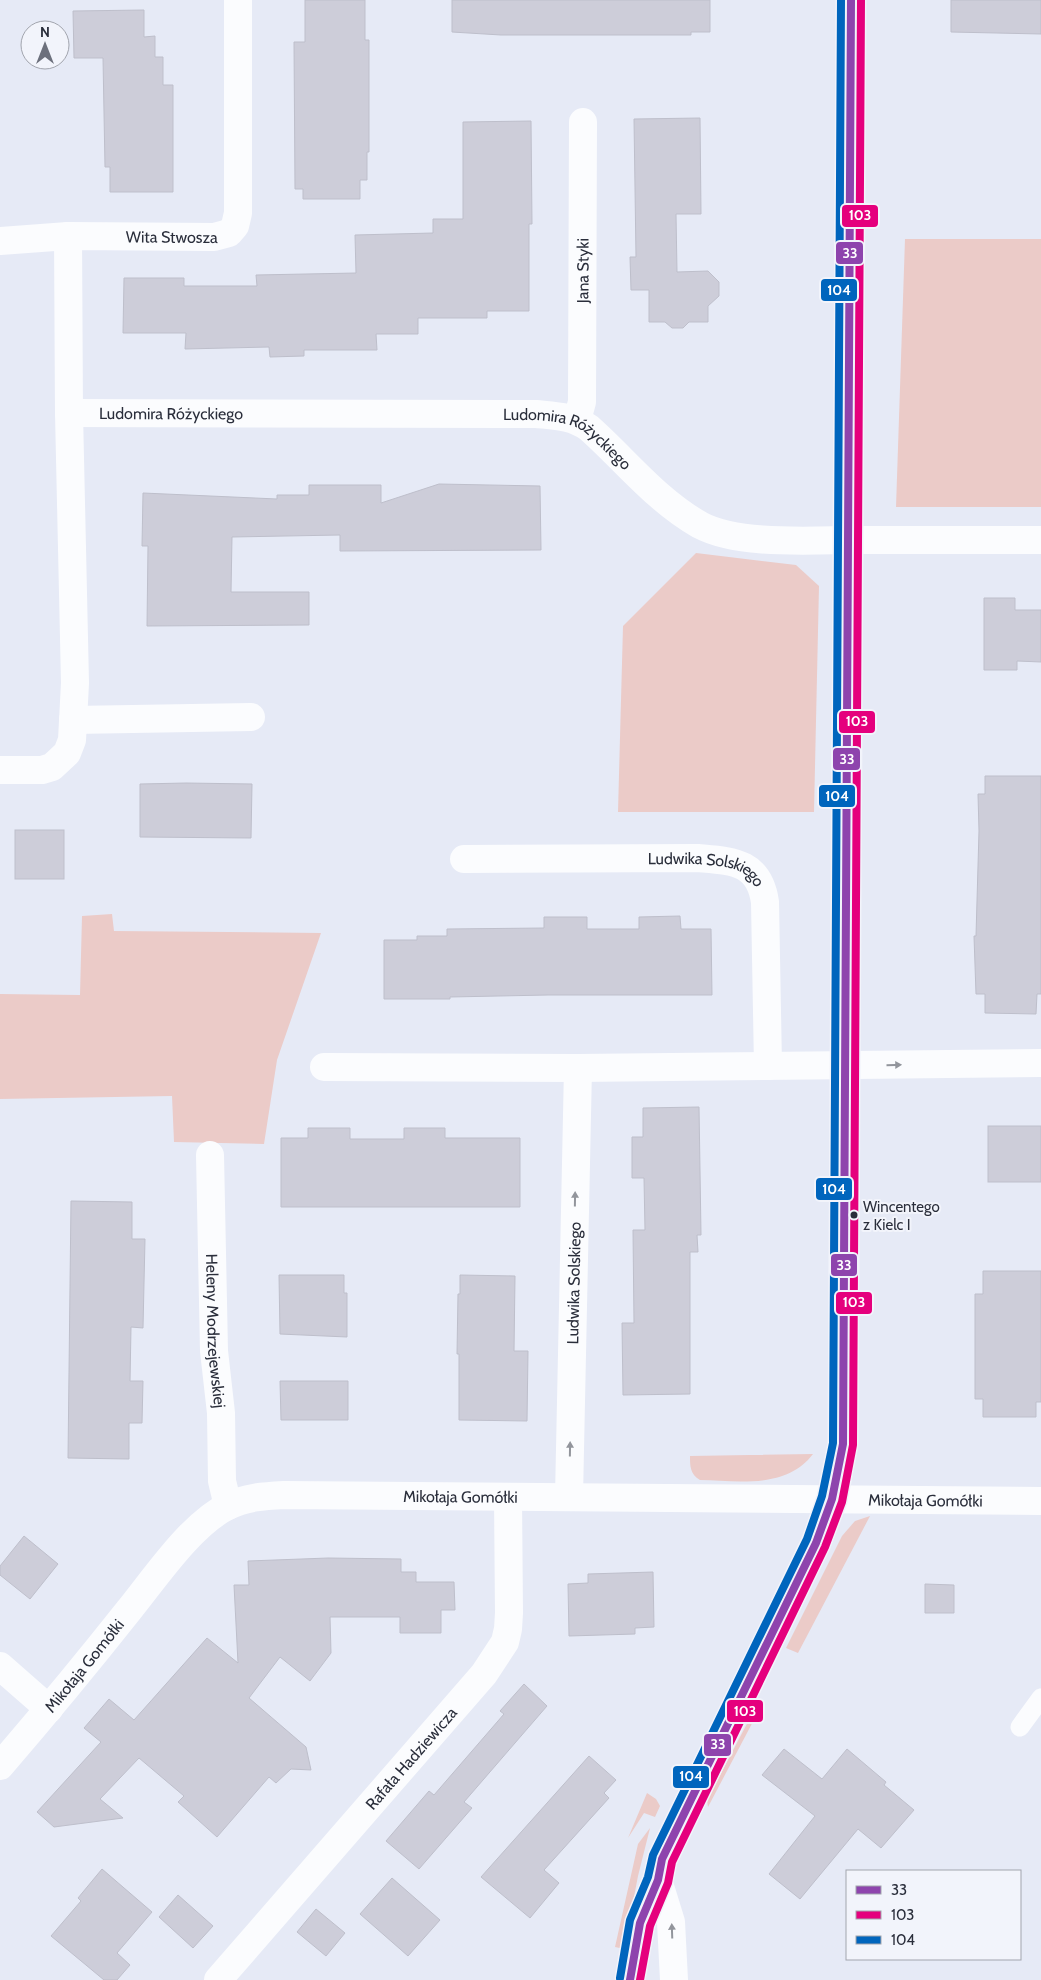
<svg xmlns="http://www.w3.org/2000/svg" width="1041" height="1980" font-family="Cabin,sans-serif">
<style>
.green{fill:#ebcbc8}
.building{fill:#cdcdd9;stroke:#bebfcb}
.lines{fill:none;stroke-linecap:round;stroke-linejoin:round}
.lane{stroke:#fbfcfe;stroke-width:19}
.street{stroke:#fbfcfe;stroke-width:28}
.bus-1-casing{stroke:#f2f4fb;stroke-width:11}
.bus-2-casing{stroke:#f2f4fb;stroke-width:11}
.bus-3-casing{stroke:#f2f4fb;stroke-width:11}
.bus-1{stroke:#8e44ad;stroke-width:8}
.bus-2{stroke:#e5007d;stroke-width:8}
.bus-3{stroke:#0065bd;stroke-width:8}
.oneway{fill:#92959c}
.bus-dot{fill:#2a2e3b;stroke:#f2f4fb;stroke-width:2}
.labels{text-anchor:middle;stroke-width:4;stroke-linejoin:round;paint-order:stroke}
.bus-label{font-size:15px;fill:#2a2e3b;stroke:#f2f4fb;text-anchor:start}
.street-label{font-size:16px;fill:#2a2e3b;stroke:#f2f4fb}
.line-badge{stroke:#f2f4fb;stroke-width:2}
.badge-label{font-size:14px;text-anchor:middle;font-weight:bold;fill:#fff}
</style>
<rect width="100%" height="100%" fill="#e6eaf6"/>
<g class="green">
<path d="M905,239h136v268h-145z"/>
<path d="M696,553l100,12 23,21 -5,226h-196l5,-186z"/>
<path d="M112,914l2,17 207,2 -44,127 -13,84 -90,-2 -2,-46 -172,3v-105l80,1 2,-79z"/>
<path d="M813,1454c-26,35 -75,27 -113,26 -10,-6 -10,-14 -10,-24z"/>
<path d="M870,1516l-72,137 -12,-5 56,-112 13,-15z"/>
<path d="M757,1714l-49,93 -1,-7 44,-84z"/>
<path d="M647,1793l9,6 4,7 -5,11 -11,-4 -16,25z"/>
<path d="M650,1828l-12,48 -14,73 -9,-2 23,-103z"/>
</g>
<g class="building">
<path d="M305,0h60v40h4v112h-2v28h-7v19h-57v-10h-8l-1,-147h11z"/>
<path d="M452,0h258v32h-19v3h-190l-49,-3z"/>
<path d="M951,0h90v34l-90,-2z"/>
<path d="M144,10v27l11,-1v21h8v28h10v107h-63v-25h-5l-2,-109h-29l-1,-47z"/>
<path d="M700,118l1,96h-25l1,58 31,-1 11,11v14l-11,10v16h-19l-6,6h-11l-7,-6h-16v-32h-18l-1,-33h6l-2,-138z"/>
<path d="M531,121l1,103h-3v87h-42v7h-69v16h-42l1,16h-73v6l-34,1 -1,-10 -84,2 1,-16h-63l1,-55h60v8h73l-1,-11 100,-2 -1,-38 78,-2v-14h30v-97z"/>
<path d="M439,484l101,2 1,64 -201,1v-16l-108,2 -1,55h78v33l-162,1 1,-80h-6l1,-53 134,6v-4h32v-10h72v18z"/>
<path d="M984,598h31v12h26v52l-24,-1v9h-33z"/>
<path d="M985,776h56v218h-4l-1,20 -51,-1v-19h-9l-2,-58h2l3,-105 -1,-37h7z"/>
<path d="M186,783l66,1 -1,54 -111,-1v-53z"/>
<rect x="15" y="830" width="49" height="49"/>
<path d="M680,916l1,13h30l1,66h-164l-98,2v2h-66v-59h33v-4h30v-7l97,-1v-11h43v12h52v-12z"/>
<path d="M699,1107l2,128h-4l1,17h-8v142l-67,1 -1,-72h12l-1,-93h12l-1,-52h-12v-41h11v-29z"/>
<rect x="988" y="1126" width="53" height="56"/>
<path d="M308,1128h42v11h54v-11h41v10h75v69h-239v-69h27z"/>
<path d="M71,1201l61,1v37h13l-2,89 -12,-1 -1,54h13l-1,42h-13v36l-61,-1z"/>
<path d="M983,1271h58v131h-5v15h-53v-18h-8v-105h8z"/>
<path d="M279,1275h65v18h3v44l-67,-3z"/>
<path d="M460,1275l55,1 -1,75h14l-1,70 -68,-1v-66h-2l1,-60h2z"/>
<path d="M280,1381h68v39h-67z"/>
<path d="M24,1536l34,28 -28,35 -30,-24v-9z"/>
<path d="M328,1558l73,1v13h15v10h38l1,28h-14v23h-41v-16h-70l1,36 -21,28 -30,-24 -31,41 57,49 5,23 -20,-1 -15,14 -7,-6 -52,60 -39,-35 6,-6 -45,-38 -39,41 23,19 -69,9 -17,-15 64,-70 -17,-14 25,-29 25,21 73,-82 31,25 -4,-78h15l-1,-24z"/>
<path d="M653,1572l1,55 -19,1v6l-66,2 -1,-52 20,-1v-9z"/>
<path d="M925,1584l29,1v28h-29z"/>
<path d="M524,1684l23,22 -83,96 8,6 -53,61 -33,-28 43,-50 5,4 70,-81 -4,-3z"/>
<path d="M784,1749l38,30 25,-30 39,33 -2,3 30,25 -33,38 -23,-19 -58,70 -31,-25 46,-58 -53,-41z"/>
<path d="M589,1756l27,24 -12,13 5,5 -65,72 15,13 -29,35 -49,-41z"/>
<path d="M102,1869l50,43 -35,41 13,12 -13,15h-13l-53,-44 30,-35 -3,-3z"/>
<path d="M392,1878l48,42 -32,36 -48,-42z"/>
<path d="M178,1895l35,31 -20,22 -34,-31z"/>
<path d="M316,1909l29,24 -19,23 -29,-24z"/>
</g>
<g class="lines">
<path class="lane" d="M1020,1727l21,-29"/>
<g class="street">
<path id="s1" d="M0,241l68,-5 146,1 15,-4 6,-7 3,-13v-213"/>
<path id="s2" d="M69,413l467,1c20,2 36,2 53,14 37,33 67,72 111,97 39,21 114,15 158,15 61,0 122,0 183,0"/>
<path id="s3" d="M577,420l5,-18 1,-280"/>
<path d="M73,720l178,-3"/>
<path d="M0,770h42l10,-3 15,-14 5,-13 3,-57 -6,-270 -1,-177"/>
<path id="s4" d="M464,859l234,-1c34,3 61,3 67,44l3,164"/>
<path d="M324,1067l254,1 463,-5"/>
<path id="s5" d="M210,1155l4,196 7,62 1,68 6,25"/>
<path id="s6" d="M569,1497l9,-429"/>
<path d="M0,1666l49,43"/>
<path id="s7" d="M0,1766c44,-51 87,-103 129,-156 26,-32 62,-86 99,-104 18,-9 37,-10 56,-11l757,6"/>
<path d="M658,1880l13,42 3,58"/>
<path id="s8" d="M218,1980l266,-306 21,-32 3,-13 1,-16 -1,-115"/>
<path d="M630,1980l10,-57 18,-43 4,-21 154,-316 16,-44 11,-55 8,-1444"/>
</g>
<g class="bus-1-casing">
<path id="bus-1" d="M630,1980l10,-57 18,-43 4,-21 154,-316 16,-44 11,-55 8,-1444"/>
</g>
<g class="bus-2-casing">
<path id="bus-2" d="M640,1980l10,-54 18,-43 4,-21 153,-315 17,-45 11,-57 8,-1445"/>
</g>
<g class="bus-3-casing">
<path id="bus-3" d="M620,1978l10,-58 18,-43 5,-22 154,-316 15,-43 11,-53 8,-1443"/>
</g>
<use href="#bus-1" class="bus-1"/>
<use href="#bus-2" class="bus-2"/>
<use href="#bus-3" class="bus-3"/>
</g>
<defs><path id="oneway-solid" d="M-6-.8H1V-3.2L6.5 0L1 3.2V.8H-6Z" transform="scale(1.25)"/></defs>
<g class="oneway">
<use href="#oneway-solid" transform="translate(894 1065) rotate(-1)"/>
<use href="#oneway-solid" transform="translate(575 1199) rotate(-89)"/>
<use href="#oneway-solid" transform="translate(570 1449) rotate(-89)"/>
<use href="#oneway-solid" transform="translate(672 1931) rotate(-92)"/>
</g>
<circle class="bus-dot" cx="854" cy="1215" r="4.5"/>
<g class="labels">
<g class="bus-label">
<text x="863" y="1212">Wincentego<tspan x="863" dy="18">z Kielc I</tspan></text>
</g>
<g class="street-label">
<text dy="6" stroke="none"><textPath href="#s1" startOffset="172">Wita Stwosza</textPath></text>
<text dy="6" stroke="none"><textPath href="#s3" startOffset="150">Jana Styki</textPath></text>
<text dy="6" stroke="none"><textPath href="#s2" startOffset="102">Ludomira Różyckiego</textPath></text>
<text dy="6" stroke="none"><textPath href="#s2" startOffset="506">Ludomira Różyckiego</textPath></text>
<text dy="6" stroke="none"><textPath href="#s4" startOffset="245">Ludwika Solskiego</textPath></text>
<text dy="6" stroke="none"><textPath href="#s6" startOffset="214">Ludwika Solskiego</textPath></text>
<text dy="6" stroke="none"><textPath href="#s5" startOffset="176">Heleny Modrzejewskiej</textPath></text>
<text dy="6" stroke="none"><textPath href="#s7" startOffset="581">Mikołaja Gomółki</textPath></text>
<text dy="6" stroke="none"><textPath href="#s7" startOffset="1046">Mikołaja Gomółki</textPath></text>
<text dy="6" stroke="none"><textPath href="#s7" startOffset="131">Mikołaja Gomółki</textPath></text>
<text dy="6" stroke="none"><textPath href="#s8" startOffset="294">Rafała Hadziewicza</textPath></text>
</g>
</g>
<g class="line-badge">
<rect x="841" y="204" width="38" height="24" rx="5" fill="#e5007d"/>
<rect x="835" y="241" width="29" height="24" rx="5" fill="#8e44ad"/>
<rect x="820" y="278" width="38" height="24" rx="5" fill="#0065bd"/>
<rect x="838" y="710" width="38" height="24" rx="5" fill="#e5007d"/>
<rect x="832" y="747" width="29" height="24" rx="5" fill="#8e44ad"/>
<rect x="818" y="784" width="38" height="24" rx="5" fill="#0065bd"/>
<rect x="815" y="1177" width="38" height="24" rx="5" fill="#0065bd"/>
<rect x="830" y="1253" width="28" height="24" rx="5" fill="#8e44ad"/>
<rect x="835" y="1291" width="38" height="24" rx="5" fill="#e5007d"/>
<rect x="726" y="1699" width="38" height="24" rx="5" fill="#e5007d"/>
<rect x="703" y="1733" width="29" height="24" rx="5" fill="#8e44ad"/>
<rect x="672" y="1765" width="38" height="24" rx="5" fill="#0065bd"/>
</g>
<g class="badge-label">
<text x="860" y="220">103</text>
<text x="850" y="258">33</text>
<text x="839" y="295">104</text>
<text x="857" y="726">103</text>
<text x="847" y="764">33</text>
<text x="837" y="801">104</text>
<text x="834" y="1194">104</text>
<text x="844" y="1270">33</text>
<text x="854" y="1307">103</text>
<text x="745" y="1716">103</text>
<text x="718" y="1749">33</text>
<text x="691" y="1781">104</text>
</g>
<rect x="846" y="1870" width="175" height="90" fill="#f2f4fb" stroke="#a2a5ae"/>
<rect x="856" y="1886" width="25" height="8" fill="#8e44ad" stroke="#a2a5ae"/>
<text x="891" y="1895" font-size="15" fill="#2a2e3b">33</text>
<rect x="856" y="1911" width="25" height="8" fill="#e5007d" stroke="#a2a5ae"/>
<text x="891" y="1920" font-size="15" fill="#2a2e3b">103</text>
<rect x="856" y="1936" width="25" height="8" fill="#0065bd" stroke="#a2a5ae"/>
<text x="891" y="1945" font-size="15" fill="#2a2e3b">104</text>
<g transform="translate(45 45)"><circle r="24" fill="#f2f4fb" stroke="#a2a5ae"/>
<path d="M0-4L9 19L0 12L-9 19Z" fill="#6c707c"/>
<text y="-8" font-size="14" font-weight="bold" text-anchor="middle" fill="#2a2e3b">N</text>
</g>
</svg>
